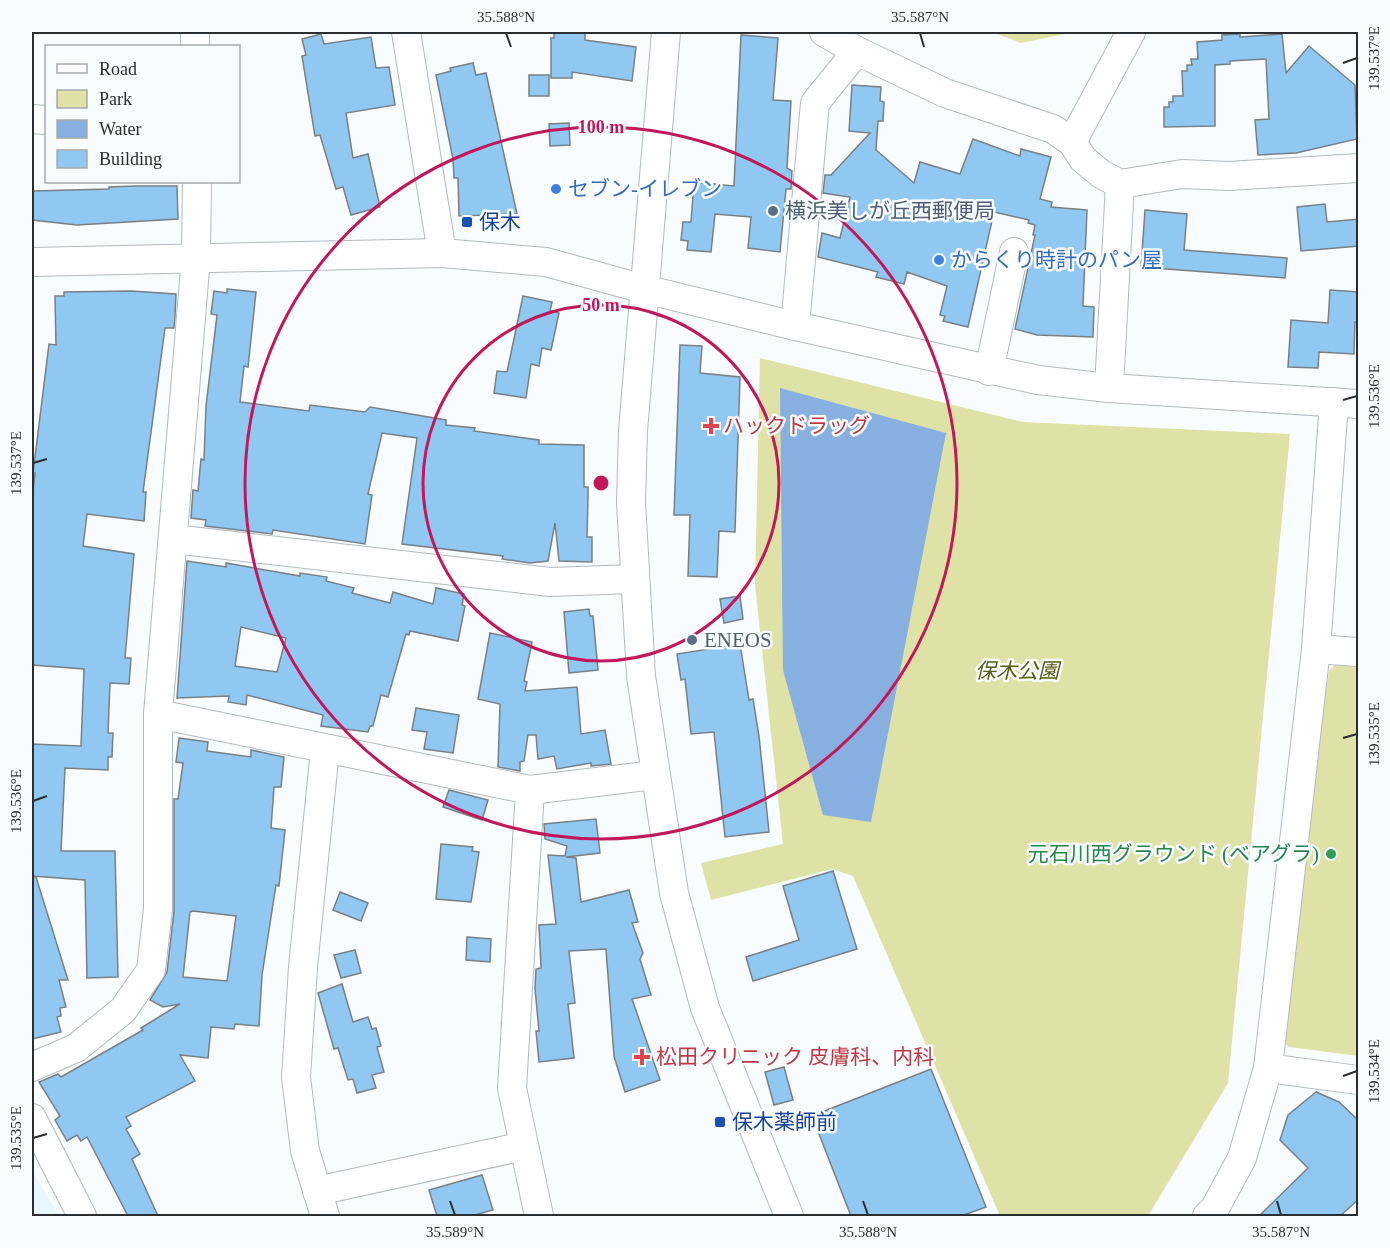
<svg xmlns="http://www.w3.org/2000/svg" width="1390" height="1248" font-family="'Times New Roman','Noto Sans JP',serif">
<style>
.built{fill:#e9f6ff}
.green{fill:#dfe2a6}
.water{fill:#87b0e0}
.building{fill:#90c8f2;stroke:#788085;stroke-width:1.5;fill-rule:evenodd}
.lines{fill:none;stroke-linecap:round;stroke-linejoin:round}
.minor-casing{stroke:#b2bac0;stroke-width:30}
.minor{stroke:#fff;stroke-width:28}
.ticks{fill:none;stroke:#2b2e30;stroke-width:2}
.ring{fill:none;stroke:#c2185b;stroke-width:3}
.shop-dot{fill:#3f7fe0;stroke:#f8fcfe;stroke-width:2}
.service-dot{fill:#5c6f8a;stroke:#f8fcfe;stroke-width:2}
.transit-dot{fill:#1a4fb4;stroke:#f8fcfe;stroke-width:2}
.health-dot{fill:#e0444e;stroke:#f8fcfe;stroke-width:2}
.leisure-dot{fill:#2e9e5b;stroke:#f8fcfe;stroke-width:2}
.labels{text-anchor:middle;stroke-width:5;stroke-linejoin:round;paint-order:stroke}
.shop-label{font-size:21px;fill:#366cbe;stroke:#f8fcfe;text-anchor:start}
.service-label{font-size:21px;fill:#4e5e75;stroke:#f8fcfe;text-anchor:start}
.transit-label{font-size:21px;fill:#164399;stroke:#f8fcfe;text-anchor:start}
.health-label{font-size:21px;fill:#be3a42;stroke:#f8fcfe;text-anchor:start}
.park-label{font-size:21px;font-style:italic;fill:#5b5c14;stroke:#f8fcfe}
.leisure-label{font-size:21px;fill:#27864d;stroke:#f8fcfe;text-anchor:end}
.centre{fill:#c2185b;stroke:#f8fcfe;stroke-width:3}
.ring-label{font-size:18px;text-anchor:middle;font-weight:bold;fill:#c2185b;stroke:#f8fcfe;stroke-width:5;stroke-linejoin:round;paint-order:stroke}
.neatline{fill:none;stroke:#2b2e30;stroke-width:2}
.ticks-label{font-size:15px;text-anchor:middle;fill:#2b2e30}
</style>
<rect width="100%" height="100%" fill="#f8fcfe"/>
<path class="built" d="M32,1170l27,46h-27z"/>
<g class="green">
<path d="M992,32h83l-54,11z"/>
<path d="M760,358l263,64 267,12 -62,649 -80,133h-148l-147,-340 -21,-7 -121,31 -10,-37 82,-19 -28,-259z"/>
<path d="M1335,665l23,2v389l-69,-9 -12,-11 52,-365z"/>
</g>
<path class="water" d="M780,388l166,45 -75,389 -48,-7 -40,-145z"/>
<g class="building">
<path d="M554,32h31v8l51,7 -4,34 -60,-9v6h-21v-40h3z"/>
<path d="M321,34l3,10 47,-7 5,31 13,-1 6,38 -49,8 7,45 15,-4 12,53 -29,8 -8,-28 -7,2 -16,-54 -5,1 -13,-80 4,-1 -4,-16z"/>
<path d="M1240,34v3l42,-3 4,39 23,-27 46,39 2,54 -61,14 -38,2 -3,-35 14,-1 -3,-60 -36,2v3l-15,1v61l-51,1v-20h5v-5h4v-6h10l-1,-25h5v-6h5l-1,-6h7l-1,-17 25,-2v-5z"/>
<path d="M741,35l37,3 -5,62 18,1 -4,67 5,3 -1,18h-5l-6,63 -32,-4 3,-31 -36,-3 -4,38 -24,-2 1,-9 -7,-1 2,-18h8l3,-40 40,4z"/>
<path d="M473,63l3,12 10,-2 31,141 -58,2 -1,-38h-4l-1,-19 -17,-84 15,-4 -1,-3z"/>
<rect x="529" y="75" width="20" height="21"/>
<path d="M852,85l29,2 -1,14 4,1 -1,19h-5l-2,29 38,33 6,-21 40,12 13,-35 47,17 1,-7 30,8 -11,42 12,3 -1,5 36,3 -4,96 11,1 -1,30 -56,-2 -22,-6 20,-94h-2l2,-10 -7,-2 1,-3 -35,-8 -26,115 -25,-6 2,-5 -5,-1 7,-29 -40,-14 -3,12 -28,-7 2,-5 -60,-15 4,-24 18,5 10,-41 -27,-4 2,-18h6l39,-42 -21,-2z"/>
<path d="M569,123l1,22 -20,1 -1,-22z"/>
<path d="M135,186h42l1,33 -101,6 -45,-5v-29l77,-2v-2z"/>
<path d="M1325,204l2,18 32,-3v27l-58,5 -4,-44z"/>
<path d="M1145,210l42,4 -3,36 103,8 -2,20 -144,-11z"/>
<path d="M227,289l29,3 -8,75 -4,-1 -4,36 69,9 1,-6 55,7 5,-5 76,13v5l29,3 -1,3 65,9v4l45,1v42h4v11l-1,39h5v25l-33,-1 -4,-38 -7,38 -18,2 -28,-4 1,-3 -101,-12 15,-106 -35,-5 -14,61 4,1 -7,49 -92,-14 -1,4 -67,-8 1,-6 -15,-2 2,-28 5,1 3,-32 3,1 2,-54 11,-91 -6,-1 3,-23 13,2z"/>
<path d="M1330,290l29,2v30h-4l-1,32 -35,-2 -1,16 -30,-1 3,-47 37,3z"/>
<path d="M131,291l45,3 -1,22 -1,12h-9l-22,164h3l-2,29 -57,-7 -4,32 51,8 -9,104h6l-2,26 -19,-1 -2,50h5l-1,24h-4v13l-43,-2 -4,83h54l3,126 -31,1 -2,-98 -53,-4v-132l49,2 3,-77 -52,-4v-163l3,-29h-2l16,-129 7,1 -1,-49h9v-4z"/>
<path d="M523,296l29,6 -2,9 9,2 -8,37 -9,-2 -3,18 -8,-2 -5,34 -32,-5 3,-22 10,1z"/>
<path d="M680,345l22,1 -2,27 40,4 -5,155 -16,-1 -2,46 -29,-1 2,-61h-16z"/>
<path d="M187,561l39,6v-4l74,13v-3l27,4 -1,4 28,7 -2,5 38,10 3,-11 40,12 3,-16 28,6 -2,11 3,1 -7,35 -48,-10 -1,4 -3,-1 -18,63 -7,-2 -8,31h-3l-2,6 -47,-6 2,-11 -76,-20 -1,10 -18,-3 1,-6 -52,2zM241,627l45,11 -9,34 -42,-6z"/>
<path d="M740,596l3,23 -19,4 -4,-24z"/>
<path d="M589,609l1,7h3l5,54 -29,3 -5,-61z"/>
<path d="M490,633l42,9 -8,39 3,1 -2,9 52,-4 4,47 24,-4 6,34 -20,2v-3l-34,6 -3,-13 -16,3 -2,-24h-8l-4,26 -4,1v9l-22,-4 2,-63 -22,-5z"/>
<path d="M740,644l9,56 4,-1 6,37 10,96 -44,5 -11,-105 -23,2 -6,-55 -4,1 -4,-26z"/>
<path d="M416,708l43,7 -6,38 -29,-4 3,-17 -15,-2z"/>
<path d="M179,738l29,4 -1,9 44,6v-7l33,7 -3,30h-7l-3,41 14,2 -6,56 -3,-1 -14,90 -3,51 -24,-2 -1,5 -23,-2 -3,31 -28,-3 15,26 -69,36 5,9 -5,3 14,25 -8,5 26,57h-30l-41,-79 -6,4 -4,-6 -10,6 -12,-21 5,-4 -21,-34 19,-8 3,3 82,-47 -2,-2 39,-24 -17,3 -13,-7 17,-28 7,-61v-112h4l5,-36 -7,-1zM193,911l43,5 -9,65 -44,-4 7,-65z"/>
<path d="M449,790l39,10 -6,20 -39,-13z"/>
<path d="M596,819l4,34 -34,4 10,1 5,44 48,-12 9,32 -6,1 11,30 -3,6 11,36 -19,4 28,81 -35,12 -11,-36 -8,-107 -37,2 6,52 -7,1 6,54 -35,4 -3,-31h3l-4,-42 1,-20 5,-1 -2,-43 17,-1 -8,-69 17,1 2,-10 -22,-7 -1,-15z"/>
<path d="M441,844l32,3 -1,4 7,1 -8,50 -35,-3z"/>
<path d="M833,871l24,78 -104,32 -7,-24 53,-17 -16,-54z"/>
<path d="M32,877h4l32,103h-9l7,27 -6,1 1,8 -4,1 4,15 -29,7z"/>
<path d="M340,892l28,11 -7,18 -28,-11z"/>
<path d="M467,937l24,2 -1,23 -24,-2z"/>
<path d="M355,950l6,23 -20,5 -7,-23z"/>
<path d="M342,984l11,38 15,-5 4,12 4,-1 5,18 -4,1 7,25 -12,3 4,13 -19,5 -4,-14 -5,1 -10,-32 -4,1 -16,-56z"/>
<path d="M784,1067l9,33 -19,5 -9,-33z"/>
<path d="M931,1069l55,138 -25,9h-110l-39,-100z"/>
<path d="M1316,1092l23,10 20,19v78l-19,17h-81l49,-48 -28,-28 8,-25z"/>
<path d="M482,1175l11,35 -22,6h-34l-8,-26z"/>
</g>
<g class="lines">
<g class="minor-casing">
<g id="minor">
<path d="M195,32v14"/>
<path d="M406,32l36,221"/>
<path d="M666,32l-33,399 -2,71 10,174 33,217 31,115 84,208"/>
<path d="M824,32l33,19 88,42 108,36 19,13 11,17 18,15 19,10 62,-10 47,2 129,-8"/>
<path d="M32,119l14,1"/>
<path d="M1072,142l59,-110"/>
<path d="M32,262l410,-9 104,9 98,27 151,37 243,54 71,8 249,16"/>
<path d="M795,326l20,-223 42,-52"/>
<path d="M989,371l25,-119"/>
<path d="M1109,388l11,-204"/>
<path d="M173,539l377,43 84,-3"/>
<path d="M1316,649l42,3"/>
<path d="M158,714l38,-457 1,-75"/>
<path d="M530,790l-18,298 27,128"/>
<path d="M32,1067l44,-19 47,-38 28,-40 7,-61v-195l372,76 124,-15"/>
<path d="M1268,1068l90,12"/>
<path d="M32,1118l50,98"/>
<path d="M317,1191l207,-45"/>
<path d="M325,1216l-20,-65 -9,-74 7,-110 22,-217"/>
<path d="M1207,1216l8,-8 27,-50 26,-90 48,-419 18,-247"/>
</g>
</g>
<use href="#minor" class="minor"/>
</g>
<path class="ticks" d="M506,33l5,14M920,33l4,14M1343,63l14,-5M1343,400l14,-4M33,463l14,-4M1343,738l14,-4M33,801l14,-5M1343,1076l14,-5M33,1138l14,-4M450,1201l5,14M863,1201l5,14M1277,1201l4,14"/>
<g class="ring">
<circle cx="601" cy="483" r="178"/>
<circle cx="601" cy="483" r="356"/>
</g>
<g class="shop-dot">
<circle cx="556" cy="189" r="6"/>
<circle cx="939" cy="260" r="6"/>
</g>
<g class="service-dot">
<circle cx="773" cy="211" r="6"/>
<circle cx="692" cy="640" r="6"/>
</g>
<g class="transit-dot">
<rect x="461" y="216" width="12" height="12" rx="3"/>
<rect x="714" y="1116" width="12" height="12" rx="3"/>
</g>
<g class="health-dot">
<path d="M708 417h6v6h6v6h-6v6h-6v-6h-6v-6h6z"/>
<path d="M639 1048h6v6h6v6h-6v6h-6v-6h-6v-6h6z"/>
</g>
<circle class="leisure-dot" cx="1331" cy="854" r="6"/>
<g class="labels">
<g class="shop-label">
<text x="568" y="196">セブン-イレブン</text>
<text x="951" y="267">からくり時計のパン屋</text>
</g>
<g class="service-label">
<text x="785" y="218">横浜美しが丘西郵便局</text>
<text x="704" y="647">ENEOS</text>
</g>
<g class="transit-label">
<text x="479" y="229">保木</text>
<text x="732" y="1129">保木薬師前</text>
</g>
<g class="health-label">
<text x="723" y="433">ハックドラッグ</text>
<text x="656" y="1064">松田クリニック 皮膚科、内科</text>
</g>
<g class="park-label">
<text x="1017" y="678">保木公園</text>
</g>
<g class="leisure-label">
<text x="1319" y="861">元石川西グラウンド (ベアグラ)</text>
</g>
</g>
<circle cx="601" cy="483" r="9" class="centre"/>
<g class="ring-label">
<text x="601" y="133">100 m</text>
<text x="601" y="311">50 m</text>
</g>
<rect width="1390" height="1248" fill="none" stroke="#f8fcfe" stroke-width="66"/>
<rect x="45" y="45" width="195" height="138" fill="#f8fcfe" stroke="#a6aaac" stroke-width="1.5"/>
<rect x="57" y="64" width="30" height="9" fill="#ffffff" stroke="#a6aaac" stroke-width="1.5"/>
<text x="99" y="75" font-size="18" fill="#2b2e30">Road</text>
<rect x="57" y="90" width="30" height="18" fill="#dfe2a6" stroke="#a6aaac" stroke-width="1.5"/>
<text x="99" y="105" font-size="18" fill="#2b2e30">Park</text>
<rect x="57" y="120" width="30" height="18" fill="#87b0e0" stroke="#a6aaac" stroke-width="1.5"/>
<text x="99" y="135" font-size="18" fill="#2b2e30">Water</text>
<rect x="57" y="150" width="30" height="18" fill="#90c8f2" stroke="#a6aaac" stroke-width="1.5"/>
<text x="99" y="165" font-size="18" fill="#2b2e30">Building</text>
<rect x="33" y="33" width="1324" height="1182" class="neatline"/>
<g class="ticks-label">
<text x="506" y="22">35.588°N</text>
<text x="920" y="22">35.587°N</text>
<text transform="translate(1374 58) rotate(-90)" y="5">139.537°E</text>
<text transform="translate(1374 396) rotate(-90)" y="5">139.536°E</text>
<text transform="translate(16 463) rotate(-90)" y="5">139.537°E</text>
<text transform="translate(1374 734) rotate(-90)" y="5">139.535°E</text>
<text transform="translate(16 801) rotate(-90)" y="5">139.536°E</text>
<text transform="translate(1374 1071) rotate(-90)" y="5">139.534°E</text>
<text transform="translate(16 1138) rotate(-90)" y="5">139.535°E</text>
<text x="455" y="1237">35.589°N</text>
<text x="868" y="1237">35.588°N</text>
<text x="1281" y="1237">35.587°N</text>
</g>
</svg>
